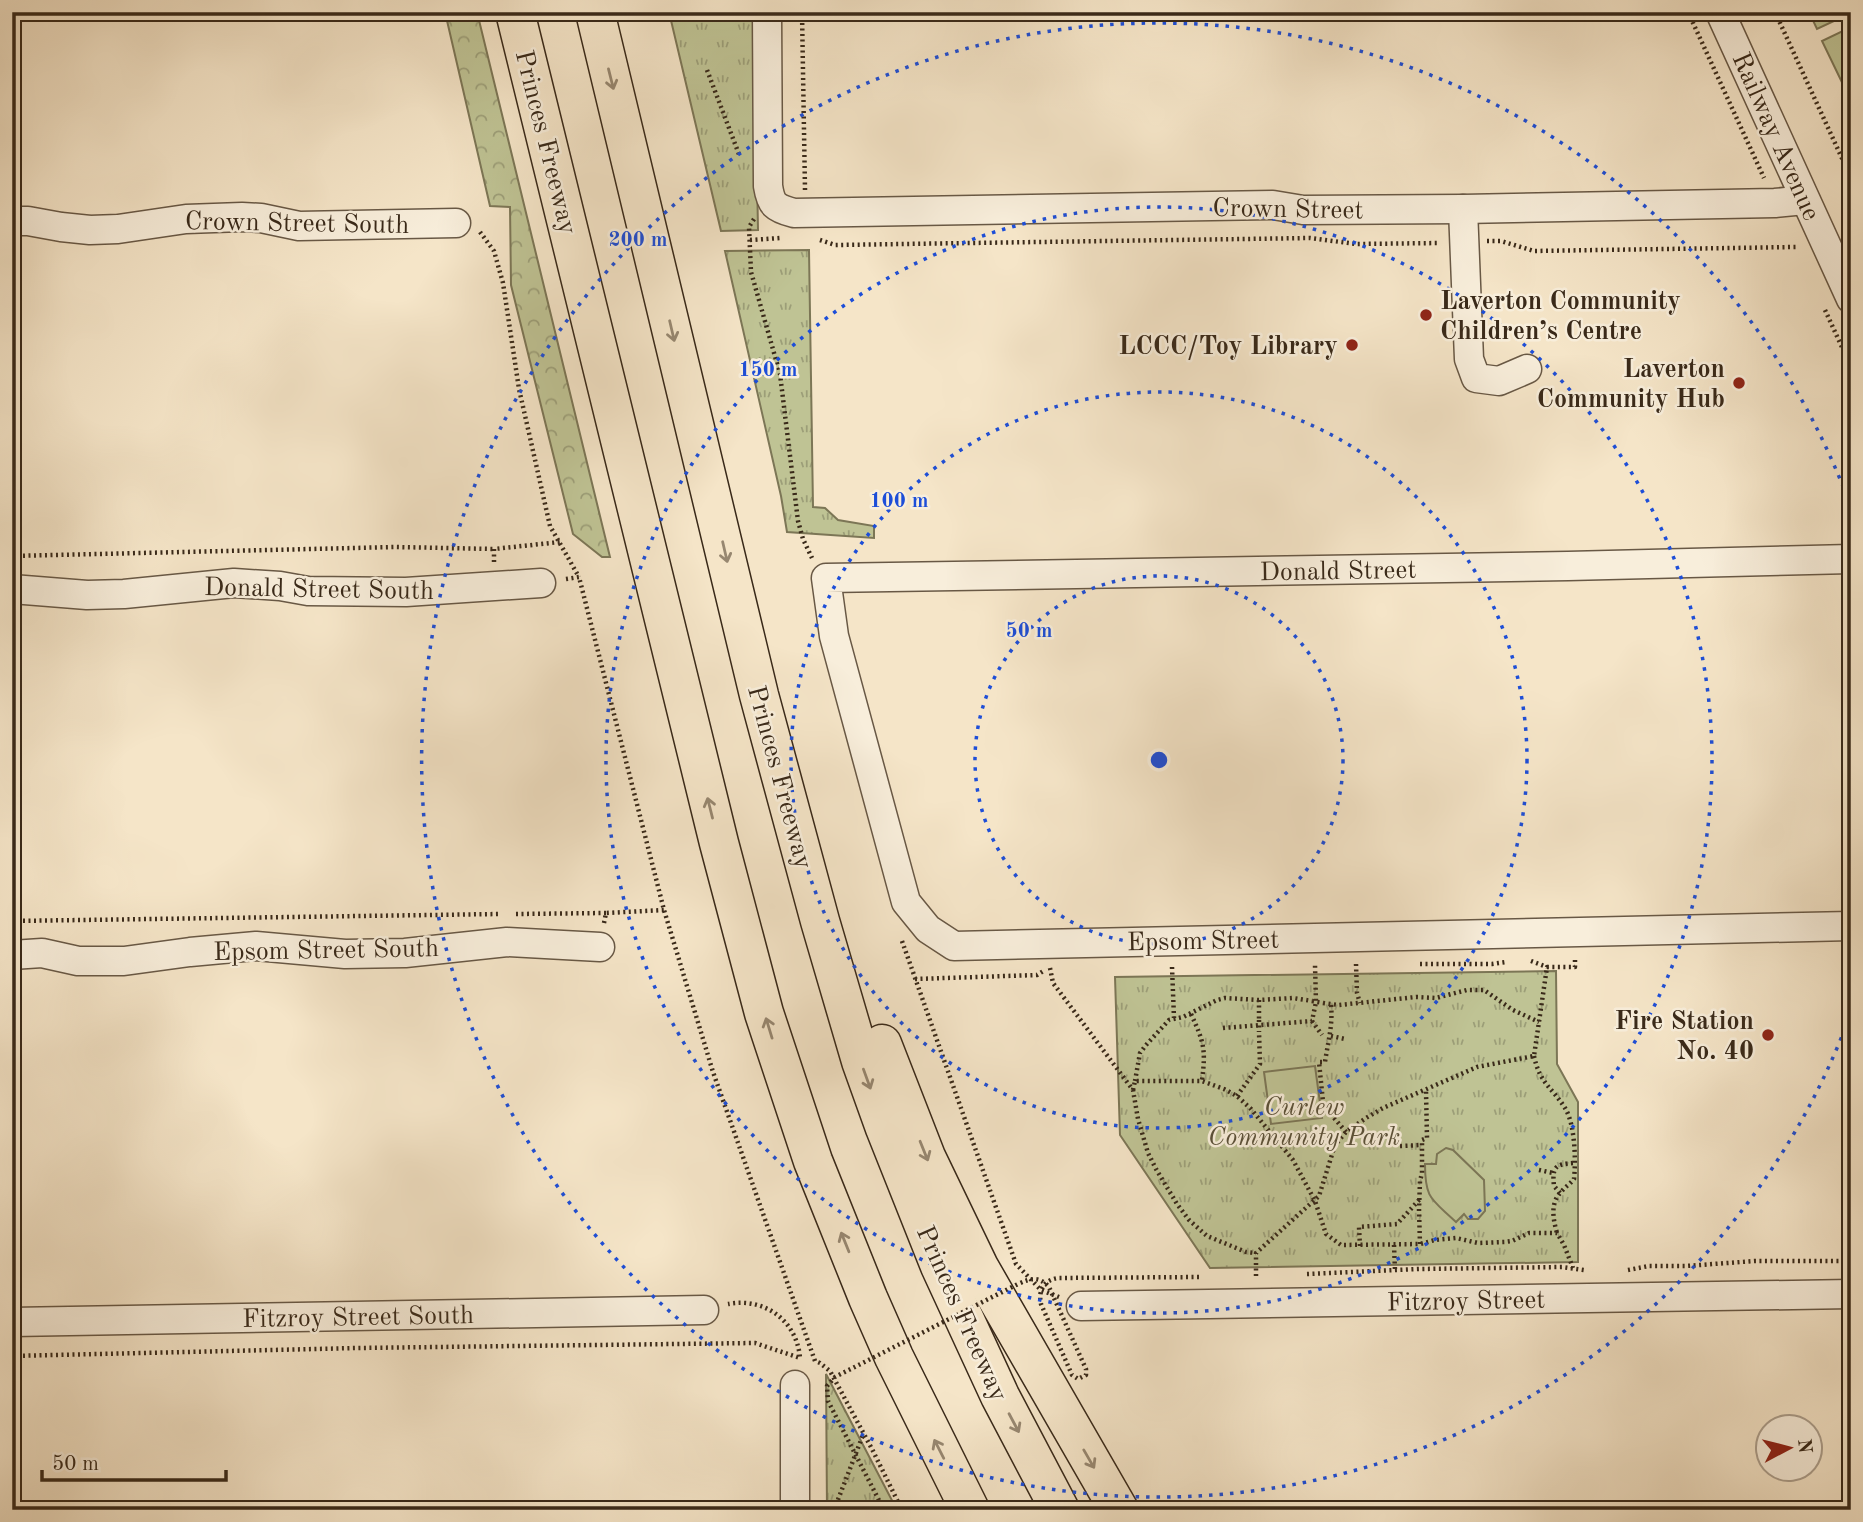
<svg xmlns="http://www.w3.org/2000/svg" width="1863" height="1522" font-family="'Old Standard TT',serif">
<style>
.grass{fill:url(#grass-tufts);stroke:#7c7656;stroke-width:2}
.forest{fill:url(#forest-crowns);stroke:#7c7656;stroke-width:2}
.pitch{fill:#bfc394;stroke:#7c7656;stroke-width:2}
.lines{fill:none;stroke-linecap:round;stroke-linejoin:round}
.minor-casing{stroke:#685845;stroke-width:31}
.highway-casing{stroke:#392919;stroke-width:41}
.path{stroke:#392919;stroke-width:4.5;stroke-dasharray:2 3.5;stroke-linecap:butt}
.minor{stroke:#f8eedb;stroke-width:28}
.highway{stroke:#f5e5c8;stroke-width:38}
.path-bridge{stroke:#392919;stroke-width:4.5;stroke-dasharray:2 3.5;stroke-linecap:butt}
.oneway{stroke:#978770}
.ring{fill:none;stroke:#1d4ed8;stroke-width:3.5;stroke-dasharray:3.5 7}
.poi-dot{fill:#8f2418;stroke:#f8eedb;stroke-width:2.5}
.labels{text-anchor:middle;stroke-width:5;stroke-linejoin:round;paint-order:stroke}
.street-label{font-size:26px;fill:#392919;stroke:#f8eedb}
.poi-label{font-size:26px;font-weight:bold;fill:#392919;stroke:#f8eedb;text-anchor:end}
.park-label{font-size:26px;font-style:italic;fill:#5a5038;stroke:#f8eedb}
.centre{fill:#1d4ed8;stroke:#f8eedb;stroke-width:3.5}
.ring-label{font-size:21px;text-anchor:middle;font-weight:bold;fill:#1d4ed8;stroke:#f8eedb;stroke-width:5;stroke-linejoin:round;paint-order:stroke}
</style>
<defs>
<pattern id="grass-tufts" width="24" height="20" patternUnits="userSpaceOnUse" patternTransform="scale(1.75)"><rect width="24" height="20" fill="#bfc394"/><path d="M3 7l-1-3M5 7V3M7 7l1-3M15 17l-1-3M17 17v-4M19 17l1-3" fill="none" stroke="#9c9e78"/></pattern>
<pattern id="forest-crowns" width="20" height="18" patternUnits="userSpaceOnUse" patternTransform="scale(1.75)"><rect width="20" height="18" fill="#bfc394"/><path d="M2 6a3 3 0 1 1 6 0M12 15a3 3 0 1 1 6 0" fill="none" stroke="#9c9e78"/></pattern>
</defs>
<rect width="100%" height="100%" fill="#f5e5c8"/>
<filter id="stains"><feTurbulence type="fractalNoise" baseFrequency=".00286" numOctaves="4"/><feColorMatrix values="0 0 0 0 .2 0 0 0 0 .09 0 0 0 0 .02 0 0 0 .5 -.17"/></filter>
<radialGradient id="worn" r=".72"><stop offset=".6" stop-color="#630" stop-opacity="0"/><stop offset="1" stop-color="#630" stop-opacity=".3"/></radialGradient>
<g class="grass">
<path d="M669,12h85l4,218 -37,1z"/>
<path d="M809,250l4,257 12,1 13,12 36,6v12l-87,-6 -6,-36 -56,-245z"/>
<path d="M1556,971l1,93 21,38v160l-368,6 -90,-133 -5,-158z"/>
<path d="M826,1374l71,136h-70z"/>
</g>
<path class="forest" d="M445,12h32l133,545h-8l-29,-23 -62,-249 -1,-78 -20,-1z"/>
<g class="pitch">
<path d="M1809,12h42v1l-34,16z"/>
<path d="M1851,27v74l-29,-60z"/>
<path d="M1315,1066l7,52 -51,6 -7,-52z"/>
<path d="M1446,1148l7,2 31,30 1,31 -7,8h-10l-4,-5 -8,8c-24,-23 -31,-22 -31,-58h11l1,-10z"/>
</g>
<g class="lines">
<g class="minor-casing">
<g id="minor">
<path d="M767,12l1,174c3,19 7,22 26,27l479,-8 30,5 160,-1 312,-6 30,-3"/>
<path d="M1720,12l131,287"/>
<path d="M1463,209l6,150 7,19 23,3 28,-12"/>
<path d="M12,221h16l33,6 29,3 28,-1 68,-10 56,-2 19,1 38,8 157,-3"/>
<path d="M1851,559l-283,7 -742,12 8,58 72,266 22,27 26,17 897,-20"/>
<path d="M12,589l75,6 37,-1 110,-11 46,3 28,5 98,1 135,-9"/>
<path d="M12,955l30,-2 36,8h46l66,-9 66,-6 89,8 60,-1 102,-11 93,5"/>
<path d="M1081,1306l770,-12"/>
<path d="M12,1322l692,-12"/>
<path d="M795,1510v-125"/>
</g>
</g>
<g class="highway-casing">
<g id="highway">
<path d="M515,12l204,831 45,170 49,148 55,137 26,59 76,153"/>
<path d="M595,12l164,683 61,226 41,140 24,67 55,138 60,130 60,114"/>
<path d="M882,1044l44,113 53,110 140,243"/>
</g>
</g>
<g class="path">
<path d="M802,12l3,178"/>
<path d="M1688,12l76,166"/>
<path d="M1775,12l76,166"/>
<path d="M707,70l33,87"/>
<path d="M754,219l-5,8 2,45 29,102 18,147 5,18 9,19"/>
<path d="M480,232l14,19 9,32 16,106 31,137 29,51"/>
<path d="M750,240l30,-2"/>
<path d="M820,240l15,5 475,-7 46,6 84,-1"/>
<path d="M1487,241h14l33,10 262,-4"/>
<path d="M1825,310l26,57"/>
<path d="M12,556l384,-9 98,2"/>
<path d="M494,562v-13l66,-7"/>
<path d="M566,579l13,-2 85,333 49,162 102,289 5,2 10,8 42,78 30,61"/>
<path d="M516,914l90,-1"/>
<path d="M12,921l488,-7"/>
<path d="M604,923l2,-10 58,-3"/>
<path d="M902,941l114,323 25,26 18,7"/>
<path d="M1531,961l16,6"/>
<path d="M1356,964l1,29 3,10"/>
<path d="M1420,964h72l14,-2"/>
<path d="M1172,967l2,51"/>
<path d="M1050,968l3,15 80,107 5,29 10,34 8,16 21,35 12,16 18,16 39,16 10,1"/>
<path d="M915,979l122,-4 8,-5"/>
<path d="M1259,1000v20"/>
<path d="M1323,1003l16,2 77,-8 20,1 31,-8h17l29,20 26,12"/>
<path d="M1331,1005c2,20 -3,37 -6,57h-6l5,50h5l17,20"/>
<path d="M1191,1014c13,28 15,36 11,66"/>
<path d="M1312,1021l10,14"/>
<path d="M1223,1028l89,-7 4,-19 -1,-37"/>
<path d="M1331,1036l14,3"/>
<path d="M1534,1056c6,28 17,30 31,52 10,16 11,52 9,71 -4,5 -9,8 -13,13 -11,11 -8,27 -4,41"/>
<path d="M1135,1081l5,-28 6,-8 23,-25 14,-3 34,-17 8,-2 34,2 34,-2 19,3"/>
<path d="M1133,1090l2,-9h67l22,8 13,7 14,13 42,51 22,41 11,33 15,11 79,-1 15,-4 21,-2 22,5 27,-1 7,-1 17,-8h28l7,12 9,23"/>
<path d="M1237,1096l23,-32 -1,-32"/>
<path d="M1400,1146l21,-1"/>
<path d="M1539,1170l14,3"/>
<path d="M1560,1193l-6,-7c-2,-19 1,-22 20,-23"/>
<path d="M1420,1244l-1,-34 1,-29 2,-8v-33l5,-2 -1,-47"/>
<path d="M1394,1245l1,26"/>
<path d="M1360,1246l-1,-19 38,-3 23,-25"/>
<path d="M1628,1270l21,-4h37l69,-5h96"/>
<path d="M1307,1274l112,-5 143,-2 22,3"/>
<path d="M1256,1276v-23l63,-57 16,-51 11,-13 20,-14 17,-10 94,-41 57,-11 13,-89h28v-10"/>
<path d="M12,1356l346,-8 397,-5 45,15c-3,-37 -35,-61 -72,-54"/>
<path d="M834,1510l29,-75"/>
</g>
<use href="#minor" class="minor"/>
<use href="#highway" class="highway"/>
<g class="path-bridge">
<path d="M1312,1001l11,2"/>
<path d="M1259,1020v12"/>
<path d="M884,1510l-56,-109 -1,-15 8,-9 183,-93c13,-6 21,-8 31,3l37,82v6l-8,4 -6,-4 -31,-71c-3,-14 3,-24 17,-26l143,-1"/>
</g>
</g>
<defs><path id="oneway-shaft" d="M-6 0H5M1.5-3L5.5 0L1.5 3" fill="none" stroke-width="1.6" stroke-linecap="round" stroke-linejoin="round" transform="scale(1.75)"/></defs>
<g class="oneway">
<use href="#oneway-shaft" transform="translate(611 79) rotate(76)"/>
<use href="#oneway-shaft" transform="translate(672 331) rotate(77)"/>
<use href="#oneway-shaft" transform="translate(725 552) rotate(77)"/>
<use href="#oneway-shaft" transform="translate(710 808) rotate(-104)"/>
<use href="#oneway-shaft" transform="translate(769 1028) rotate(-107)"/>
<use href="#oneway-shaft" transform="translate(867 1079) rotate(70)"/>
<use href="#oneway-shaft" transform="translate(924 1151) rotate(68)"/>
<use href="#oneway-shaft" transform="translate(845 1242) rotate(-112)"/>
<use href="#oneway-shaft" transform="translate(1014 1423) rotate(62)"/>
<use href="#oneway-shaft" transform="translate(939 1449) rotate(-117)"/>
<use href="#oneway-shaft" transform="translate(1089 1459) rotate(60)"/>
</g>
<g class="ring">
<circle cx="1159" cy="760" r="184"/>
<circle cx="1159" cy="760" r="368"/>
<circle cx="1159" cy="760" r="553"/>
<path d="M1849 1018A737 737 0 1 1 1849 502"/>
</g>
<g class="poi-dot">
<circle cx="1426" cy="315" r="7"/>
<circle cx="1352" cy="345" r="7"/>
<circle cx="1739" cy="383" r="7"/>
<circle cx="1768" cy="1035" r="7"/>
</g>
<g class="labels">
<g class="street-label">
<text transform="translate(1777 136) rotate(66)" y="9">Railway Avenue</text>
<text transform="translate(547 142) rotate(76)" y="9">Princes Freeway</text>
<text transform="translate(1288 208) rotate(1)" y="9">Crown Street</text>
<text transform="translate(297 222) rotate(1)" y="9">Crown Street South</text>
<text transform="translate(1338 570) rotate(-1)" y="9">Donald Street</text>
<text transform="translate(319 588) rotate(1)" y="9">Donald Street South</text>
<text transform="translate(781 777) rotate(75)" y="9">Princes Freeway</text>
<text transform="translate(1203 940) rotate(-1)" y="9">Epsom Street</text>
<text transform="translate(326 949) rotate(-1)" y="9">Epsom Street South</text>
<text transform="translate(1466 1300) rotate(-1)" y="9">Fitzroy Street</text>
<text transform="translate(963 1313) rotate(66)" y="9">Princes Freeway</text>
<text transform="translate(358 1316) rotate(-1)" y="9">Fitzroy Street South</text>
</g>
<g class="poi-label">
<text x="1440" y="309" text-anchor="start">Laverton Community<tspan x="1440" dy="30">Children’s Centre</tspan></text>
<text x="1338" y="354">LCCC/Toy Library</text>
<text x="1725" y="377">Laverton<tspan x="1725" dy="30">Community Hub</tspan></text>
<text x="1754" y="1029">Fire Station<tspan x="1754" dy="30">No. 40</tspan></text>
</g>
<g class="park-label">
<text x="1304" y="1115">Curlew<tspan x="1304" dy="30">Community Park</tspan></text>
</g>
</g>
<circle cx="1159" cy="760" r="10" class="centre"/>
<g class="ring-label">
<text x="638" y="246">200 m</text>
<text x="768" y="376">150 m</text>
<text x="899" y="507">100 m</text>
<text x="1029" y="637">50 m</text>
</g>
<rect width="1863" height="1522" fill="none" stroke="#f5e5c8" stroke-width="42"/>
<rect x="14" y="14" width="1835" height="1494" fill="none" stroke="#392919" stroke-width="3.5"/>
<rect x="21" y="21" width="1821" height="1480" fill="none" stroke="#392919" stroke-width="2"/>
<g transform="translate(1789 1448) rotate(83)"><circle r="33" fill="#f8eedb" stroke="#ac9f8d" stroke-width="2"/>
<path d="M0-5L12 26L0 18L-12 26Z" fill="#8f2418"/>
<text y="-10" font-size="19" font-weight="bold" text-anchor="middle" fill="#392919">N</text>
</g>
<path d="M42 1470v10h184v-10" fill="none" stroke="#392919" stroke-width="3.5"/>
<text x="52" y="1470" font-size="21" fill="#392919" stroke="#f8eedb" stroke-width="5" paint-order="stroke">50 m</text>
<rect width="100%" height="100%" filter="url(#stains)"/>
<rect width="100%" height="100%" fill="url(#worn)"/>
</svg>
